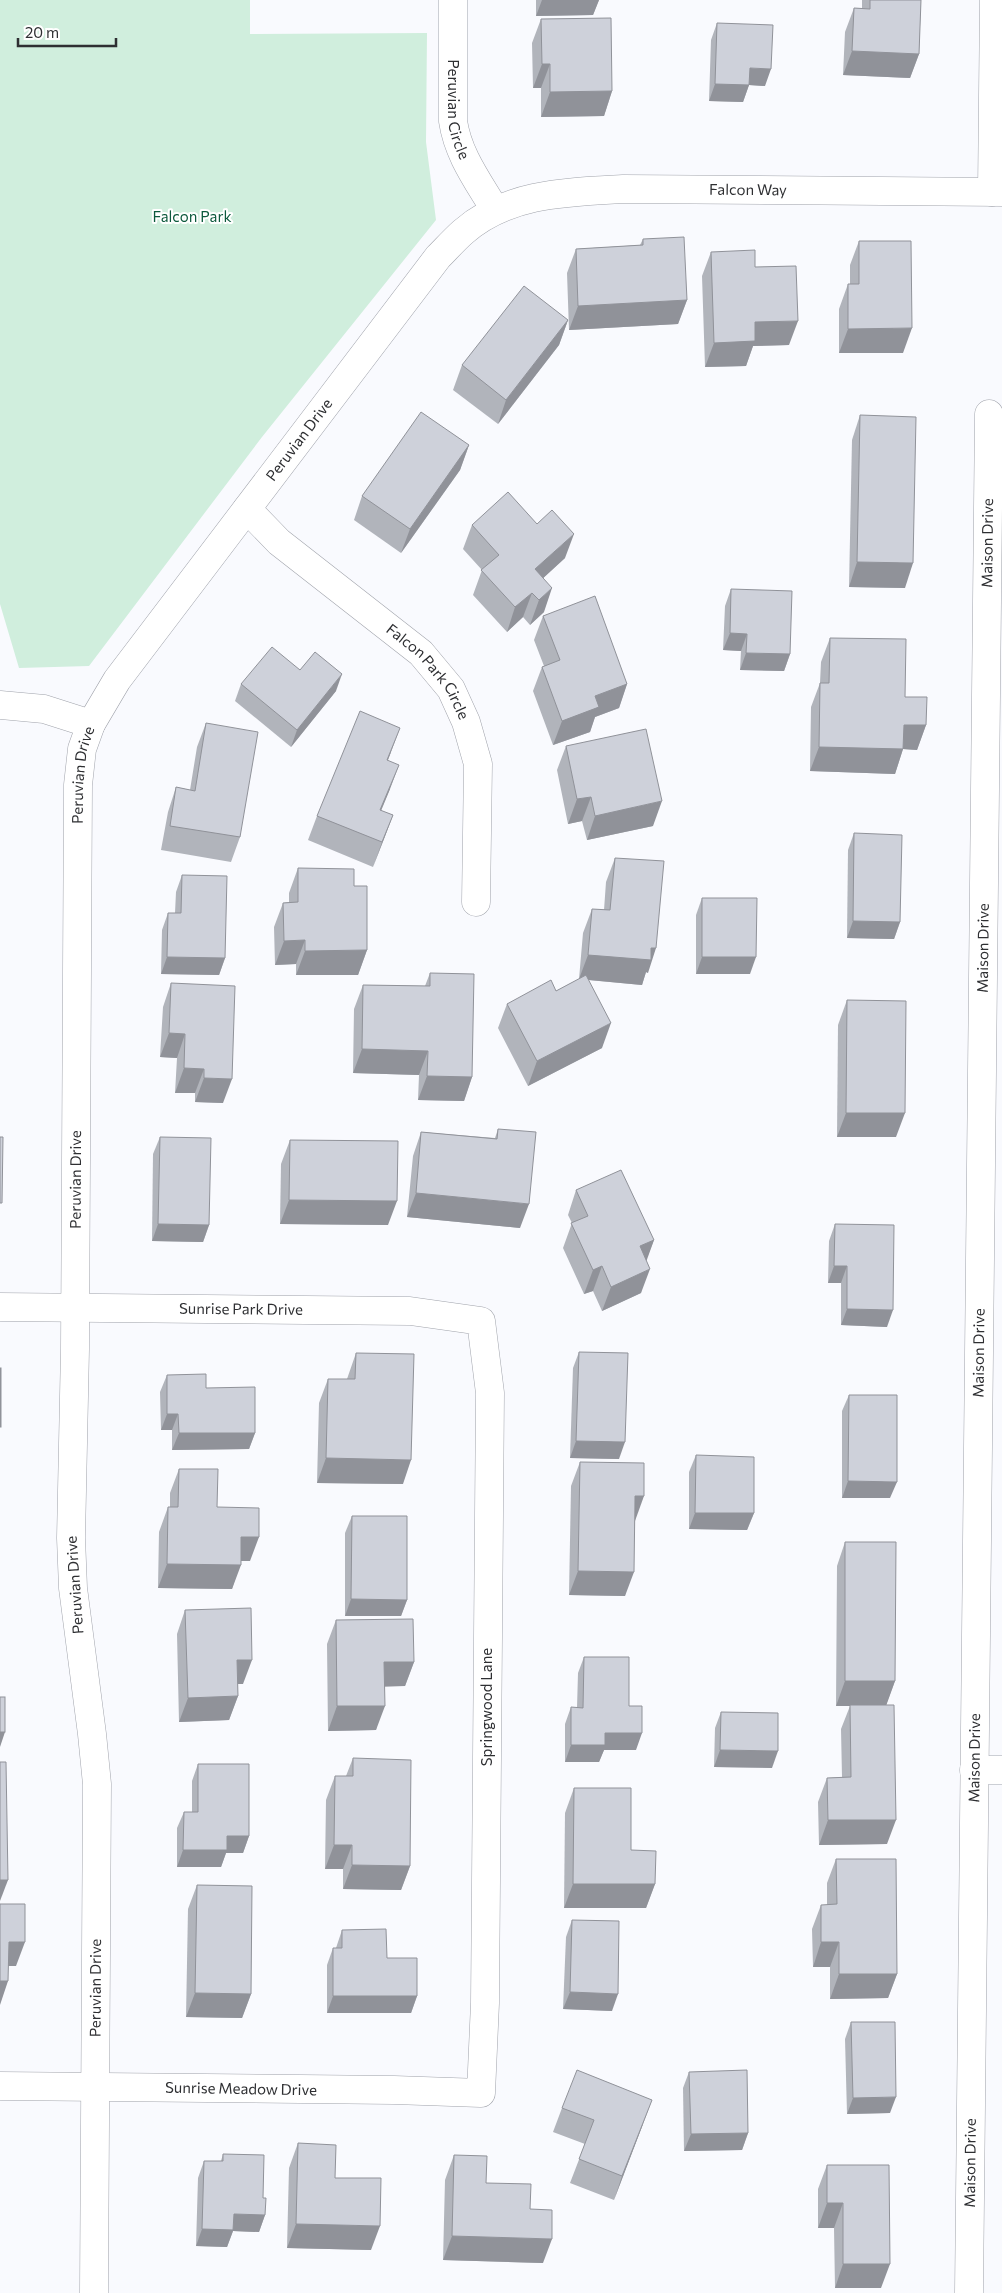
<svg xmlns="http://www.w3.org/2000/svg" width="1002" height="2293" font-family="Commissioner,sans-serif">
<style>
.green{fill:#d0eedd}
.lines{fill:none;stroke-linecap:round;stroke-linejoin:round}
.street-casing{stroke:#a0a3ab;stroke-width:29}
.street{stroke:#fff;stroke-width:28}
.wall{fill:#b1b4bb}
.shaded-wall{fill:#909299}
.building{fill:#ced1da;stroke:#909299}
.labels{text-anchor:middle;stroke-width:4;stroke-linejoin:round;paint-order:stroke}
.street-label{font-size:15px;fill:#2e2f32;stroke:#fff}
.park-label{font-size:15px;fill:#0c593c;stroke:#fff}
</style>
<rect width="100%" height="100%" fill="#f9fafe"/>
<path class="green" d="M0,0h250v34l177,-1 -1,109 10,78 -174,217 -173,229 -70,2 -19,-64z"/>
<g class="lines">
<g class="street-casing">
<g id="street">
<path id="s1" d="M453,0v121c5,34 25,60 42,89"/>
<path d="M992,192l2,-192"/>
<path id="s2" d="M247,509l32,33 142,111 30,36 15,33 12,42 -2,138"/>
<path d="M0,705l44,4 47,15"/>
<path id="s3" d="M0,1307l410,4 71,10 9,72 -5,610 -4,90 -87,-3 -394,-4"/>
<path d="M974,1770h28"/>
<path id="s4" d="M94,2293l3,-509 -5,-50 -19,-146 -2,-50 4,-189 3,-564 4,-36 9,-25 26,-44 321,-423c8,-8 16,-17 25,-25 44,-39 104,-40 160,-43l379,3"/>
<path id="s5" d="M969,2293l20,-1879"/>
</g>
</g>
<use href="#street" class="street"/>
</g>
<g class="wall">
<path d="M536,0h63l-6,15 -57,1z"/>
<path d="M862,0h59l-2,54 -9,24 -67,-3 2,-43 9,-24h8z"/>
<path d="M541,19l71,72 -8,25 -63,1v-29h-8l-1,-45z"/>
<path d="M717,23l48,63 -16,-1 -6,17 -34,-1 2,-61z"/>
<path d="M643,239l44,61 -9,24 -109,6 -2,-57 9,-24 64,-4z"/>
<path d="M859,241l44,112h-64v-44l9,-25h2v-19z"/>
<path d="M711,252l44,15 34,78 -36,1 -7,20 -41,1 -3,-91z"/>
<path d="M568,320l-9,25 -61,79 -45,-34 9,-25z"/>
<path d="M860,415l45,173 -56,-1 3,-147z"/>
<path d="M469,445l-9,25 -59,83 -47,-33 8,-24z"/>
<path d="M472,525l93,33 -22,20 1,34 -14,13 -7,-8 -16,15 -34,-37 9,-25 -19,-21z"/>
<path d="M731,589l59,65 -6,17 -44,-1 1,-19 -18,-1 2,-44z"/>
<path d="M543,616l84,68 -8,24 -24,9 -5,15 -37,13 -20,-54 9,-24 2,-1 -10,-26z"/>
<path d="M830,638l75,59 21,28 -9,25 -14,-1 -8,25 -85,-3 1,-64 9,-24 1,-21z"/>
<path d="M300,670l36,21 -45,56 -56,-46 6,-17z"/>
<path d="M206,723l34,114 -9,25 -70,-12 7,-38 8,-25 14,3 7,-43z"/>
<path d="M566,746l87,80 -66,14 -5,-19 -14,3 -11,-54z"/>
<path d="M391,752l-3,8 2,29 -9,22 12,4 -20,52 -65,-27 9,-24z"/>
<path d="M854,833l46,89 -6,17 -47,-1 1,-88z"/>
<path d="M615,858l33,115 -2,-1 -4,13 -54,-5 14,68 -74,38 -30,-58 9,-24 49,-13 23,-12 4,-46 9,-24 12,1 2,-28z"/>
<path d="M298,868l56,18 13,64 -9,25h-62v-11l-21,1 -1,-38 9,-24 6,-1v-9z"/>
<path d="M182,875l43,83 -6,17 -58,-1 1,-44 6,-17h7l1,-21z"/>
<path d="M702,898l48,76h-54v-59z"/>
<path d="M430,973l42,104 -8,24 -46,-1 1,-25 -66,-2 1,-64 9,-24 62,1z"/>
<path d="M171,983l52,120 -28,-1v-9h-20l2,-35 -17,-1 3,-50z"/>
<path d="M847,1000l49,137h-59l1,-112z"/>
<path d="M498,1129l22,99 -113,-11 6,-61 8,-24 74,6z"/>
<path d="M160,1137l49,88 -6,17 -51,-1 1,-87z"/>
<path d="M290,1140l98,85 -108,-1 1,-60z"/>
<path d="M576,1190l78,50 -8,20 -5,33 -39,18 -9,-20 -9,3 -21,-46 9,-25 -4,-8z"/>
<path d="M835,1224l52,103 -46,-2v-42h-13l1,-42z"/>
<path d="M579,1352l40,107 -49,-1 3,-90z"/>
<path d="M356,1353l47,131 -86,-1 2,-80 9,-24h19z"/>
<path d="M167,1375l39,13 49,45 -6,16 -77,1v-20h-11l-1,-38z"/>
<path d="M849,1395l41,103h-48v-87z"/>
<path d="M696,1455l58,58 -7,17 -58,-1v-57z"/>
<path d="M580,1462l55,59 -10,75 -56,-1 2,-109z"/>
<path d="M179,1469l38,38 33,54h-9l-9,28 -74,-1 1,-56 9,-25h2v-14z"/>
<path d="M352,1516l55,84 -6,16h-56v-83z"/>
<path d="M845,1542l50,139 -9,24 1,139 -68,1 -1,-43 9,-24 15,-1 -1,-48 9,-23h-14l1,-140z"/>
<path d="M185,1610l58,74h-5v12l-9,24 -50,2 -2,-88z"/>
<path d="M336,1620l78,42 -9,24h-20l-9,44 -48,1 -1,-87z"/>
<path d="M584,1657l45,49 7,44h-32l-5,12h-34v-38l6,-17 6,1 1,-35z"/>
<path d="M721,1712l51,56 -58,-1 1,-39z"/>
<path d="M353,1758l57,108 -9,24 -58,-1v-20h-18l1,-69 9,-24h11z"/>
<path d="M198,1764l51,72 -6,17h-17l-5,14h-44v-39l7,-16h8v-31z"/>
<path d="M574,1788l57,62 24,34 -9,24h-82l1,-95z"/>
<path d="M836,1859l61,115 -9,24 -58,1v-32h-17l-1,-38 9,-24h6v-22z"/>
<path d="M197,1885l54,109 -9,24 -56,-1 2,-108z"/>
<path d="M572,1920l40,91 -49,-2 3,-72z"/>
<path d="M342,1930l45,28 30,38 -6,17h-84v-48l6,-17h3z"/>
<path d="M851,2022l39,91 -43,1 -2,-75z"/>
<path d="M689,2072l59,61 -6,17 -58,1 -1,-63z"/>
<path d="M562,2108l81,16 -29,76 -44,-17 15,-39 -32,-12z"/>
<path d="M298,2143l73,107 -84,-2 2,-80z"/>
<path d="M223,2154l40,44 2,17 -6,17 -26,-1 -6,16 -31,-1 2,-68 6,-17h17z"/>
<path d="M454,2155l32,28 44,26 13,54 -100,-3 2,-80z"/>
<path d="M827,2165l54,123h-46l-1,-60h-16v-39z"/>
</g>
<g class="shaded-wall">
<path d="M542,0h57l-6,15 -57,1z"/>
<path d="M852,51l67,3 -9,24 -67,-3z"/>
<path d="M542,64h8l-9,24h-8z"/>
<path d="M750,68l21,1 -6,17 -16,-1 -6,17 -34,-1 6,-17z"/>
<path d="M612,91l-8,25 -63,1 9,-25z"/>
<path d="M687,300l-9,24 -109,6 9,-24z"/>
<path d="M568,320l-9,25 -61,79 8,-24z"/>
<path d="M798,321l-9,24 -36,1 -7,20 -41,1 9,-24 41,-21z"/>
<path d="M912,328l-9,25h-64l9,-24z"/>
<path d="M469,445l-9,25 -59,83 9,-24z"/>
<path d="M574,534l-9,24 -38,35 8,-24z"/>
<path d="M857,562l56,1 -8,25 -56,-1z"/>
<path d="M552,588l-8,24 -14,13 9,-25z"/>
<path d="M532,593l-9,24 -16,15 8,-25z"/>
<path d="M730,633l17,1 -6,17 -18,-1z"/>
<path d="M746,653l44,1 -6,17 -44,-1z"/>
<path d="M342,674l-6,17 -45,56 6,-17z"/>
<path d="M627,684l-8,24 -24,9 -5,15 -37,13 9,-24 33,-25z"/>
<path d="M904,725h22l-9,25 -14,-1 -8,25 -85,-3 9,-24z"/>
<path d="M400,728l-9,24 -13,32 9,-24z"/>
<path d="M399,765l-9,24 -19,45 9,-24z"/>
<path d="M591,797l-9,24 -14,3 9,-25z"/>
<path d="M662,801l-9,25 -66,14 8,-24z"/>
<path d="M393,815l-9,24 -11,28 9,-25z"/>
<path d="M853,921l47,1 -6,17 -47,-1z"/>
<path d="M305,940l-9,24 -21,1 9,-24z"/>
<path d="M651,948h5l-8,25 -2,-1 -4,13 -63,-6 9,-24z"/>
<path d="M367,950l-9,25h-62l9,-24z"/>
<path d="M167,957l58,1 -6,17 -58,-1z"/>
<path d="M702,957h54l-6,17h-54z"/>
<path d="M611,1023l-9,25 -74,38 9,-25z"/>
<path d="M169,1033l16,1 -8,24 -17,-1z"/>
<path d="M362,1049l66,2 -9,24 -66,-2z"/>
<path d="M184,1068l20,1 -9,24h-20z"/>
<path d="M427,1076l45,1 -8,24 -46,-1z"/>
<path d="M204,1078l28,1 -9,24 -28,-1z"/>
<path d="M846,1113h59l-9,24h-59z"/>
<path d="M416,1193l113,11 -9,24 -113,-11z"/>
<path d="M289,1200l108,1 -9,24 -108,-1z"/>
<path d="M158,1224l51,1 -6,17 -51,-1z"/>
<path d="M654,1240l-9,25 -5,-19z"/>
<path d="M602,1266l-9,25 -9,3 9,-24z"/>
<path d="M834,1266h13l-6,17h-13z"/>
<path d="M650,1269l-9,24 -39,18 9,-24z"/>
<path d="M847,1309l46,1 -6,17 -46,-2z"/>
<path d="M167,1414h11l-6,16h-11z"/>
<path d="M179,1433h76l-6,16 -77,1z"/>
<path d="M576,1441l49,1 -6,17 -49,-1z"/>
<path d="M326,1458l85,2 -8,24 -86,-1z"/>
<path d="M848,1481l49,1 -7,16h-48z"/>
<path d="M635,1496h9l-9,25z"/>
<path d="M695,1513h59l-7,17 -58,-1z"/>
<path d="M241,1537h18l-9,24h-17z"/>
<path d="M167,1564l74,1 -9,24 -74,-1z"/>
<path d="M578,1571l56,1 -9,24 -56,-1z"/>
<path d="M351,1599l56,1 -6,16h-56z"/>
<path d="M237,1660h15l-9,24h-15z"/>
<path d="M384,1662h30l-9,24 -29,1z"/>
<path d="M845,1681h50l-9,25h-50z"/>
<path d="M238,1696l-9,24 -50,2 9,-24z"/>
<path d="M337,1706h48l-9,24 -48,1z"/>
<path d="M0,1732h5l-5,15z"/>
<path d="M605,1733h37l-6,17h-32l-5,12h-34l6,-17z"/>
<path d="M720,1750l58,1 -6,17 -58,-1z"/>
<path d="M828,1820h68l-9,24 -68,1z"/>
<path d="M227,1836h22l-6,17h-17l-5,14h-44l6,-17z"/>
<path d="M334,1845h18l-9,24h-18z"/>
<path d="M352,1865l58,1 -9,24 -58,-1z"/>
<path d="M0,1880h8l-8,21z"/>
<path d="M573,1884h82l-9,24h-82z"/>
<path d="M9,1942h16l-9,24h-16z"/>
<path d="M821,1942h18l-9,25h-17z"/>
<path d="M839,1974h58l-9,24 -58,1z"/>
<path d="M0,1981h8l-8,24z"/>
<path d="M570,1992l48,2 -6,17 -49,-2z"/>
<path d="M195,1993l56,1 -9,24 -56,-1z"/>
<path d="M333,1996h84l-6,17h-84z"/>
<path d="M896,2097l-6,16 -43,1 6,-16z"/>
<path d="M652,2100l-9,24 -29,76 8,-24z"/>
<path d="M748,2133l-6,17 -58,1 7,-17z"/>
<path d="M827,2203h16l-9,25h-16z"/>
<path d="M234,2214l31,1 -6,17 -26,-1 -6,16 -31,-1 6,-17z"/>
<path d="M296,2224l84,2 -9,24 -84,-2z"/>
<path d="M452,2236l100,3 -9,24 -100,-3z"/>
<path d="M843,2264h47l-9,24h-46z"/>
</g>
<g class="building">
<path d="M870,0h51l-2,54 -67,-3 2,-43 16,1z"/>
<path d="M611,18l1,73 -62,1v-28h-8l-1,-45z"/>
<path d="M717,23l56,2 -2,44 -21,-1 -1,17 -34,-1z"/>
<path d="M684,237l3,63 -109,6 -2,-57 67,-4v-6z"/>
<path d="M859,241h52l1,87 -64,1v-45h11z"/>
<path d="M755,250v17l41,-1 2,55 -43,1v19l-41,2 -3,-91z"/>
<path d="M524,286l44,34 -62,80 -44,-35z"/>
<path d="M421,412l48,33 -59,84 -48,-33z"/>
<path d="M860,415l56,2 -3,146 -56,-1z"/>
<path d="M508,492l29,32 15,-14 22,24 -39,35 17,19 -13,12 -7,-7 -17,14 -34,-37 18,-15 -27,-30z"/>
<path d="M731,589l61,2 -2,63 -44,-1 1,-19 -17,-1z"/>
<path d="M595,596l32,88 -32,12 4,11 -37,14 -20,-54 18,-7 -17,-44z"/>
<path d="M830,638l76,1 -1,58h22l-1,28h-22l-1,24 -84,-2 1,-64h9z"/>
<path d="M272,647l28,23 15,-18 27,22 -45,56 -56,-46z"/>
<path d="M360,711l40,17 -13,32 12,5 -19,45 13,5 -11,27 -65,-26z"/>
<path d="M206,723l52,9 -18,105 -70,-11 6,-39 19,4z"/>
<path d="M646,729l16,72 -67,15 -4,-19 -14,2 -11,-53z"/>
<path d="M854,833l48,2 -2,87 -47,-1z"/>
<path d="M615,858l49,3 -8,87h-5v12l-63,-5 4,-46 18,1z"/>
<path d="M298,868l56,1v17h13v64l-62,1v-11l-21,1 -1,-38 15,-1z"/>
<path d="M182,875l45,1 -2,82 -58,-1 1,-44h13z"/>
<path d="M702,898h55l-1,59h-54z"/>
<path d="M430,973l44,1 -2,103 -45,-1 1,-25 -66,-2 1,-64 67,1z"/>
<path d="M586,975l25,48 -74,38 -30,-57 44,-24 5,11z"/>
<path d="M171,983l64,3 -3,93 -28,-1v-9l-20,-1 1,-34 -16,-1z"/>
<path d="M847,1000l59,1 -1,112h-59z"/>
<path d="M498,1129l38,3 -7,72 -113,-11 5,-61 76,7z"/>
<path d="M0,1137h3l-1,66h-2z"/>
<path d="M160,1137l51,1 -2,87 -51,-1z"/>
<path d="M290,1140l108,1 -1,60 -108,-1z"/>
<path d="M621,1170l33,70 -14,6 10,23 -39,18 -9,-21 -9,4 -22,-47 17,-7 -12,-26z"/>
<path d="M835,1224l59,1 -1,85 -46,-1v-43h-13z"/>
<path d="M579,1352l49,1 -3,89 -49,-1z"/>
<path d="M356,1353l58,1 -3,106 -85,-2 2,-79h27z"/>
<rect x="0" y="1368" width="1" height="59"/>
<path d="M206,1374v14l49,-1v46h-76l-1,-19h-11v-39z"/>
<path d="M849,1395h48v87l-49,-1z"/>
<path d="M696,1455l58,2v56h-59z"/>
<path d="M580,1462l64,1v33h-9l-1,76 -56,-1z"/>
<path d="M179,1469h39l-1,38 42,1v29h-18v28l-74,-1 1,-57h10z"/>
<path d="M352,1516h55v84l-56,-1z"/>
<path d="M845,1542h51l-1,139h-50z"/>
<path d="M251,1608l1,52h-15l1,36 -50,2 -3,-88z"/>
<path d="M413,1619l1,43h-30l1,44h-48l-1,-86z"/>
<path d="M584,1657h45v49h13v27h-37v12h-34v-38l12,1z"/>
<rect x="0" y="1697" width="5" height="35"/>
<path d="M850,1705h44l2,115h-68l-1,-42 24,-1z"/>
<path d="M721,1712l57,1v38l-58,-1z"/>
<path d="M353,1758l58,2 -1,106 -58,-1v-20h-18l1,-69h18z"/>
<path d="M0,1762h6l2,118h-8z"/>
<path d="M198,1764h51v72h-22v14h-44l1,-38h14z"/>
<path d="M574,1788h57v62l25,1 -1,33h-82z"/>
<path d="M836,1859h60l1,115h-58v-32h-18v-37l16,-1z"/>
<path d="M197,1885l55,1 -1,108 -56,-1z"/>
<path d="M0,1904h25v38h-16l-1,39h-8z"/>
<path d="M572,1920l47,1 -1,73 -48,-2z"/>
<path d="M386,1929l1,29h30v38h-84v-48h9v-18z"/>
<path d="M851,2022h44l1,75 -43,1z"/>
<path d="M577,2070l75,30 -30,76 -43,-17 15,-39 -32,-12z"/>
<path d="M747,2070l1,63 -57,1 -2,-62z"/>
<path d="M298,2143l38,2 -1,33h46l-1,48 -84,-2z"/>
<path d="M223,2154l41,1 -1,43h3l-1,17 -31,-1 -1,16 -31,-1 2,-68h19z"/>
<path d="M454,2155l33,1 -1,27 45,1 -1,25 22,1v29l-100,-3z"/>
<path d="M827,2165h62l1,99h-47v-61h-16z"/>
</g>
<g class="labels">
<g class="street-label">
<text dy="5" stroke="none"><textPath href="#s1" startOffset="110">Peruvian Circle</textPath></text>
<text dy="5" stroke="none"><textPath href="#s4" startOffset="2484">Falcon Way</textPath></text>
<text dy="5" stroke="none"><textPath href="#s4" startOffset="1925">Peruvian Drive</textPath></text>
<text dy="5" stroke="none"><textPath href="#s5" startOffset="1750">Maison Drive</textPath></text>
<text dy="5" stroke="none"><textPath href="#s2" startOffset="245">Falcon Park Circle</textPath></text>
<text dy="5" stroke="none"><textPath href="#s4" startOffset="1520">Peruvian Drive</textPath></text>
<text dy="5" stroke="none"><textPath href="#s5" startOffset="1345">Maison Drive</textPath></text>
<text dy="5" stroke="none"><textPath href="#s4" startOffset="1115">Peruvian Drive</textPath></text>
<text dy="5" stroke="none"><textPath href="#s3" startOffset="241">Sunrise Park Drive</textPath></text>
<text dy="5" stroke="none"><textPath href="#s5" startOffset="940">Maison Drive</textPath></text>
<text transform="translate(75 1585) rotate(-94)" y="5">Peruvian Drive</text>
<text transform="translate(487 1707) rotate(-90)" y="5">Springwood Lane</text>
<text dy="5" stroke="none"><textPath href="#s5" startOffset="535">Maison Drive</textPath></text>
<text dy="5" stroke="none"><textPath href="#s4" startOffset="305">Peruvian Drive</textPath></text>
<text transform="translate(241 2089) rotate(1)" y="5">Sunrise Meadow Drive</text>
<text dy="5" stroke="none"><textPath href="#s5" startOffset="130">Maison Drive</textPath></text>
</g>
<g class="park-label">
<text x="192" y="222">Falcon Park</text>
</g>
</g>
<path d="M18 38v8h98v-8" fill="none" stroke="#2e2f32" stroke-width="2.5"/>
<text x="25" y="38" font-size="15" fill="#2e2f32" stroke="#ffffff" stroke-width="4" paint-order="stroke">20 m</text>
</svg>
